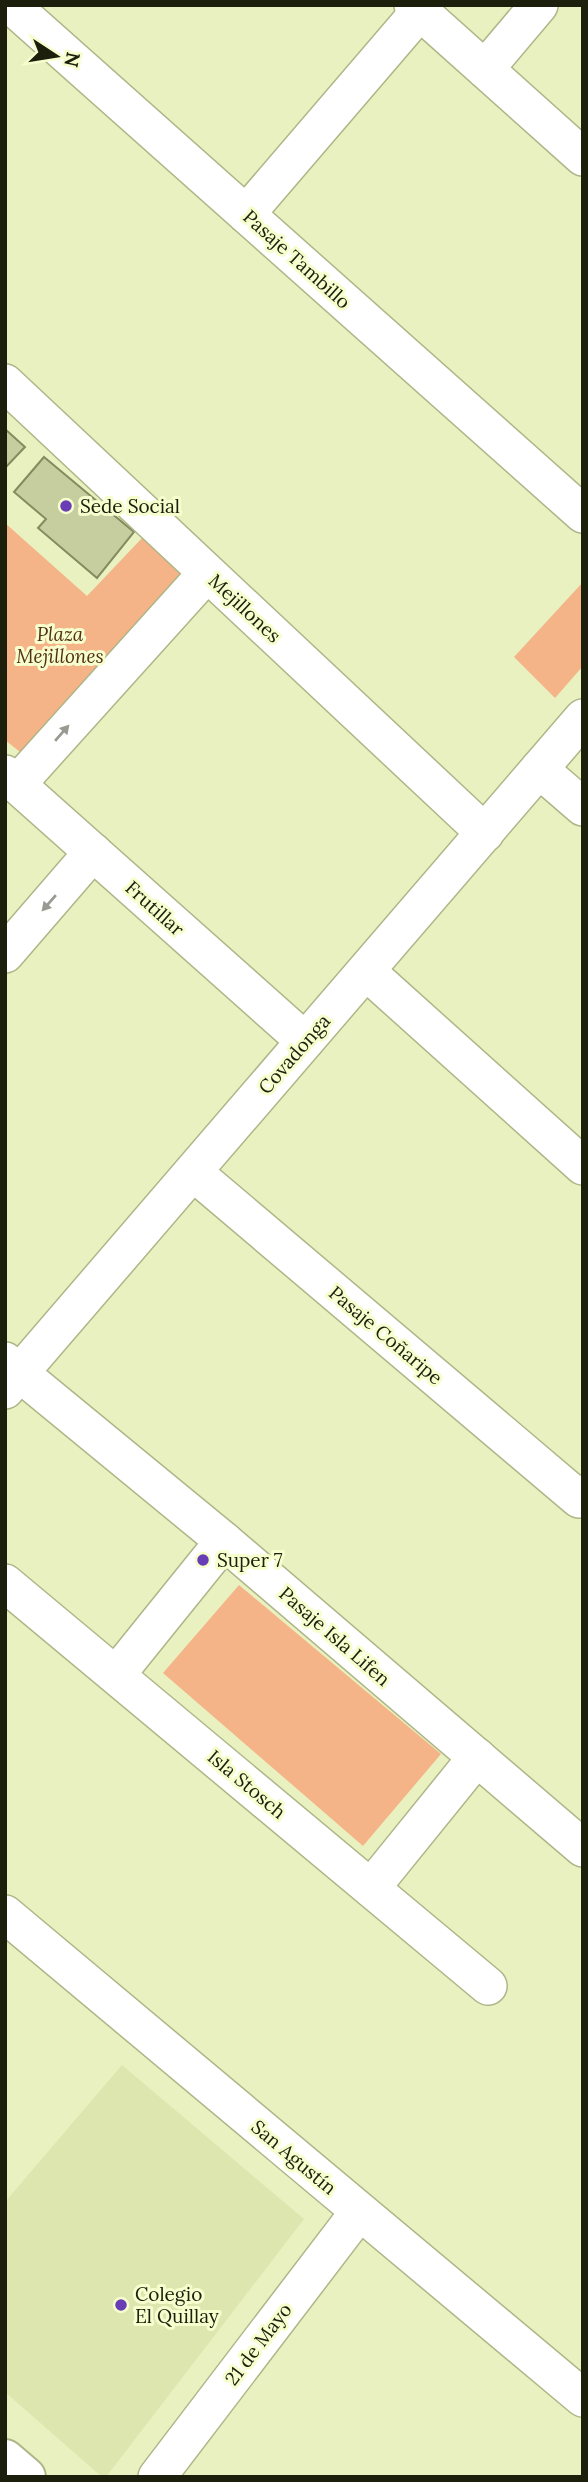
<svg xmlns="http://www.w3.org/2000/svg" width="588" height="2482" font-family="Lora,serif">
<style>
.built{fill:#dce6ae}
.green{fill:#f4b488}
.building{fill:#c6ce9f;stroke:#848b5f;stroke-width:2}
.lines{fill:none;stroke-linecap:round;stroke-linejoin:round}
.minor-casing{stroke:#aeb688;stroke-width:40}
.tertiary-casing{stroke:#aeb688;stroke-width:42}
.minor{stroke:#fff;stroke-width:37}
.tertiary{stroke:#fff;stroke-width:38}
.oneway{fill:#999a92}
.poi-dot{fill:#693db5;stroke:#f6fece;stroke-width:2.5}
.labels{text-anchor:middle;stroke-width:6;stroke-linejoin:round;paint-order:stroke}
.street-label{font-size:19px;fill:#1d1f0d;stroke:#f6fece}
.poi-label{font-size:19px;fill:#1d1f0d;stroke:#f6fece;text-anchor:start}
.park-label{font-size:19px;font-style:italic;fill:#522f14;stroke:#f6fece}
</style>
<rect width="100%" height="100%" fill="#e9f1c1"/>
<path class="built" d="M122,2065l182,154 -198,258h-4l-97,-85v-190z"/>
<g class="green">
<path d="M5,523l82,73 56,-59 47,43 -160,180 -25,-20z"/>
<path d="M583,582v84l-28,32 -41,-41z"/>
<path d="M239,1585l202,169 -78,92 -200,-173z"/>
</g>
<g class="building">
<path d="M5,429l20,18 -20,21z"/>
<path d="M44,457l90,75 -37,46 -59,-50 8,-9 -32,-27z"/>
</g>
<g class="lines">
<g class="minor-casing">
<g id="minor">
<path d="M11,5l572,509"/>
<path d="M413,5l170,152"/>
<path d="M485,69l54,-64"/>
<path d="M246,214l174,-203"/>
<path d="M5,383l480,450"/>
<path d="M539,769l44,38"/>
<path d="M5,774l300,267"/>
<path d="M17,784l190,-211"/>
<path d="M5,954l88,-102"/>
<path d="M366,971l217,195"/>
<path d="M193,1172l386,327 4,-5"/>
<path d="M5,1361l219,180 359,307"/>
<path d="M5,1390l578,-672"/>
<path d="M5,1583l483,403"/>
<path d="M116,1675l108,-134"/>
<path d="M371,1888l106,-131"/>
<path d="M5,1914l578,484"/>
<path d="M157,2477l202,-265"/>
</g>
</g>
<g class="tertiary-casing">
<path id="tertiary" d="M5,2459l21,18"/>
</g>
<use href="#minor" class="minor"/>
<use href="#tertiary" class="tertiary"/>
</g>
<defs><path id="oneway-solid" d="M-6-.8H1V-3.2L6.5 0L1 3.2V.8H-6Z" transform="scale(1.75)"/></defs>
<g class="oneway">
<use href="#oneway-solid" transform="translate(62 733) rotate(-49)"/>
<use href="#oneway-solid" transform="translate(49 903) rotate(131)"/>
</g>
<g class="poi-dot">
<circle cx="66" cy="506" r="7"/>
<circle cx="203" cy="1560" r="7"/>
<circle cx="121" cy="2305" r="7"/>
</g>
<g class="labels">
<g class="street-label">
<text transform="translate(297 259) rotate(42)" y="7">Pasaje Tambillo</text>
<text transform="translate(245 608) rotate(43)" y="7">Mejillones</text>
<text transform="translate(155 908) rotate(42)" y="7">Frutillar</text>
<text transform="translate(294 1054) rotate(-49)" y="7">Covadonga</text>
<text transform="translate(386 1335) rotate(40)" y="7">Pasaje Coñaripe</text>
<text transform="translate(335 1636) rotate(41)" y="7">Pasaje Isla Lifen</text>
<text transform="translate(247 1784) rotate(40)" y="7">Isla Stosch</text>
<text transform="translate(294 2157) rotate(40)" y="7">San Agustín</text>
<text transform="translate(258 2344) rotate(-53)" y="7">21 de Mayo</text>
</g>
<g class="poi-label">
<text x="80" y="513">Sede Social</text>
<text x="217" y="1567">Super 7</text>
<text x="135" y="2301">Colegio<tspan x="135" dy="22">El Quillay</tspan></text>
</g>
<g class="park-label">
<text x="60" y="641">Plaza<tspan x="60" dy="22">Mejillones</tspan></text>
</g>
</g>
<rect width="588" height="2482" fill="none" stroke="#1d1f0d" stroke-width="14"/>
<g transform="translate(56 56) rotate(102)" stroke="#f6fece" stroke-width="5" paint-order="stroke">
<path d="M0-5L12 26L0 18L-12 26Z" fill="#1d1f0d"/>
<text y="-10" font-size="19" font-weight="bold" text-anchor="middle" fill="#1d1f0d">N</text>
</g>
</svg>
